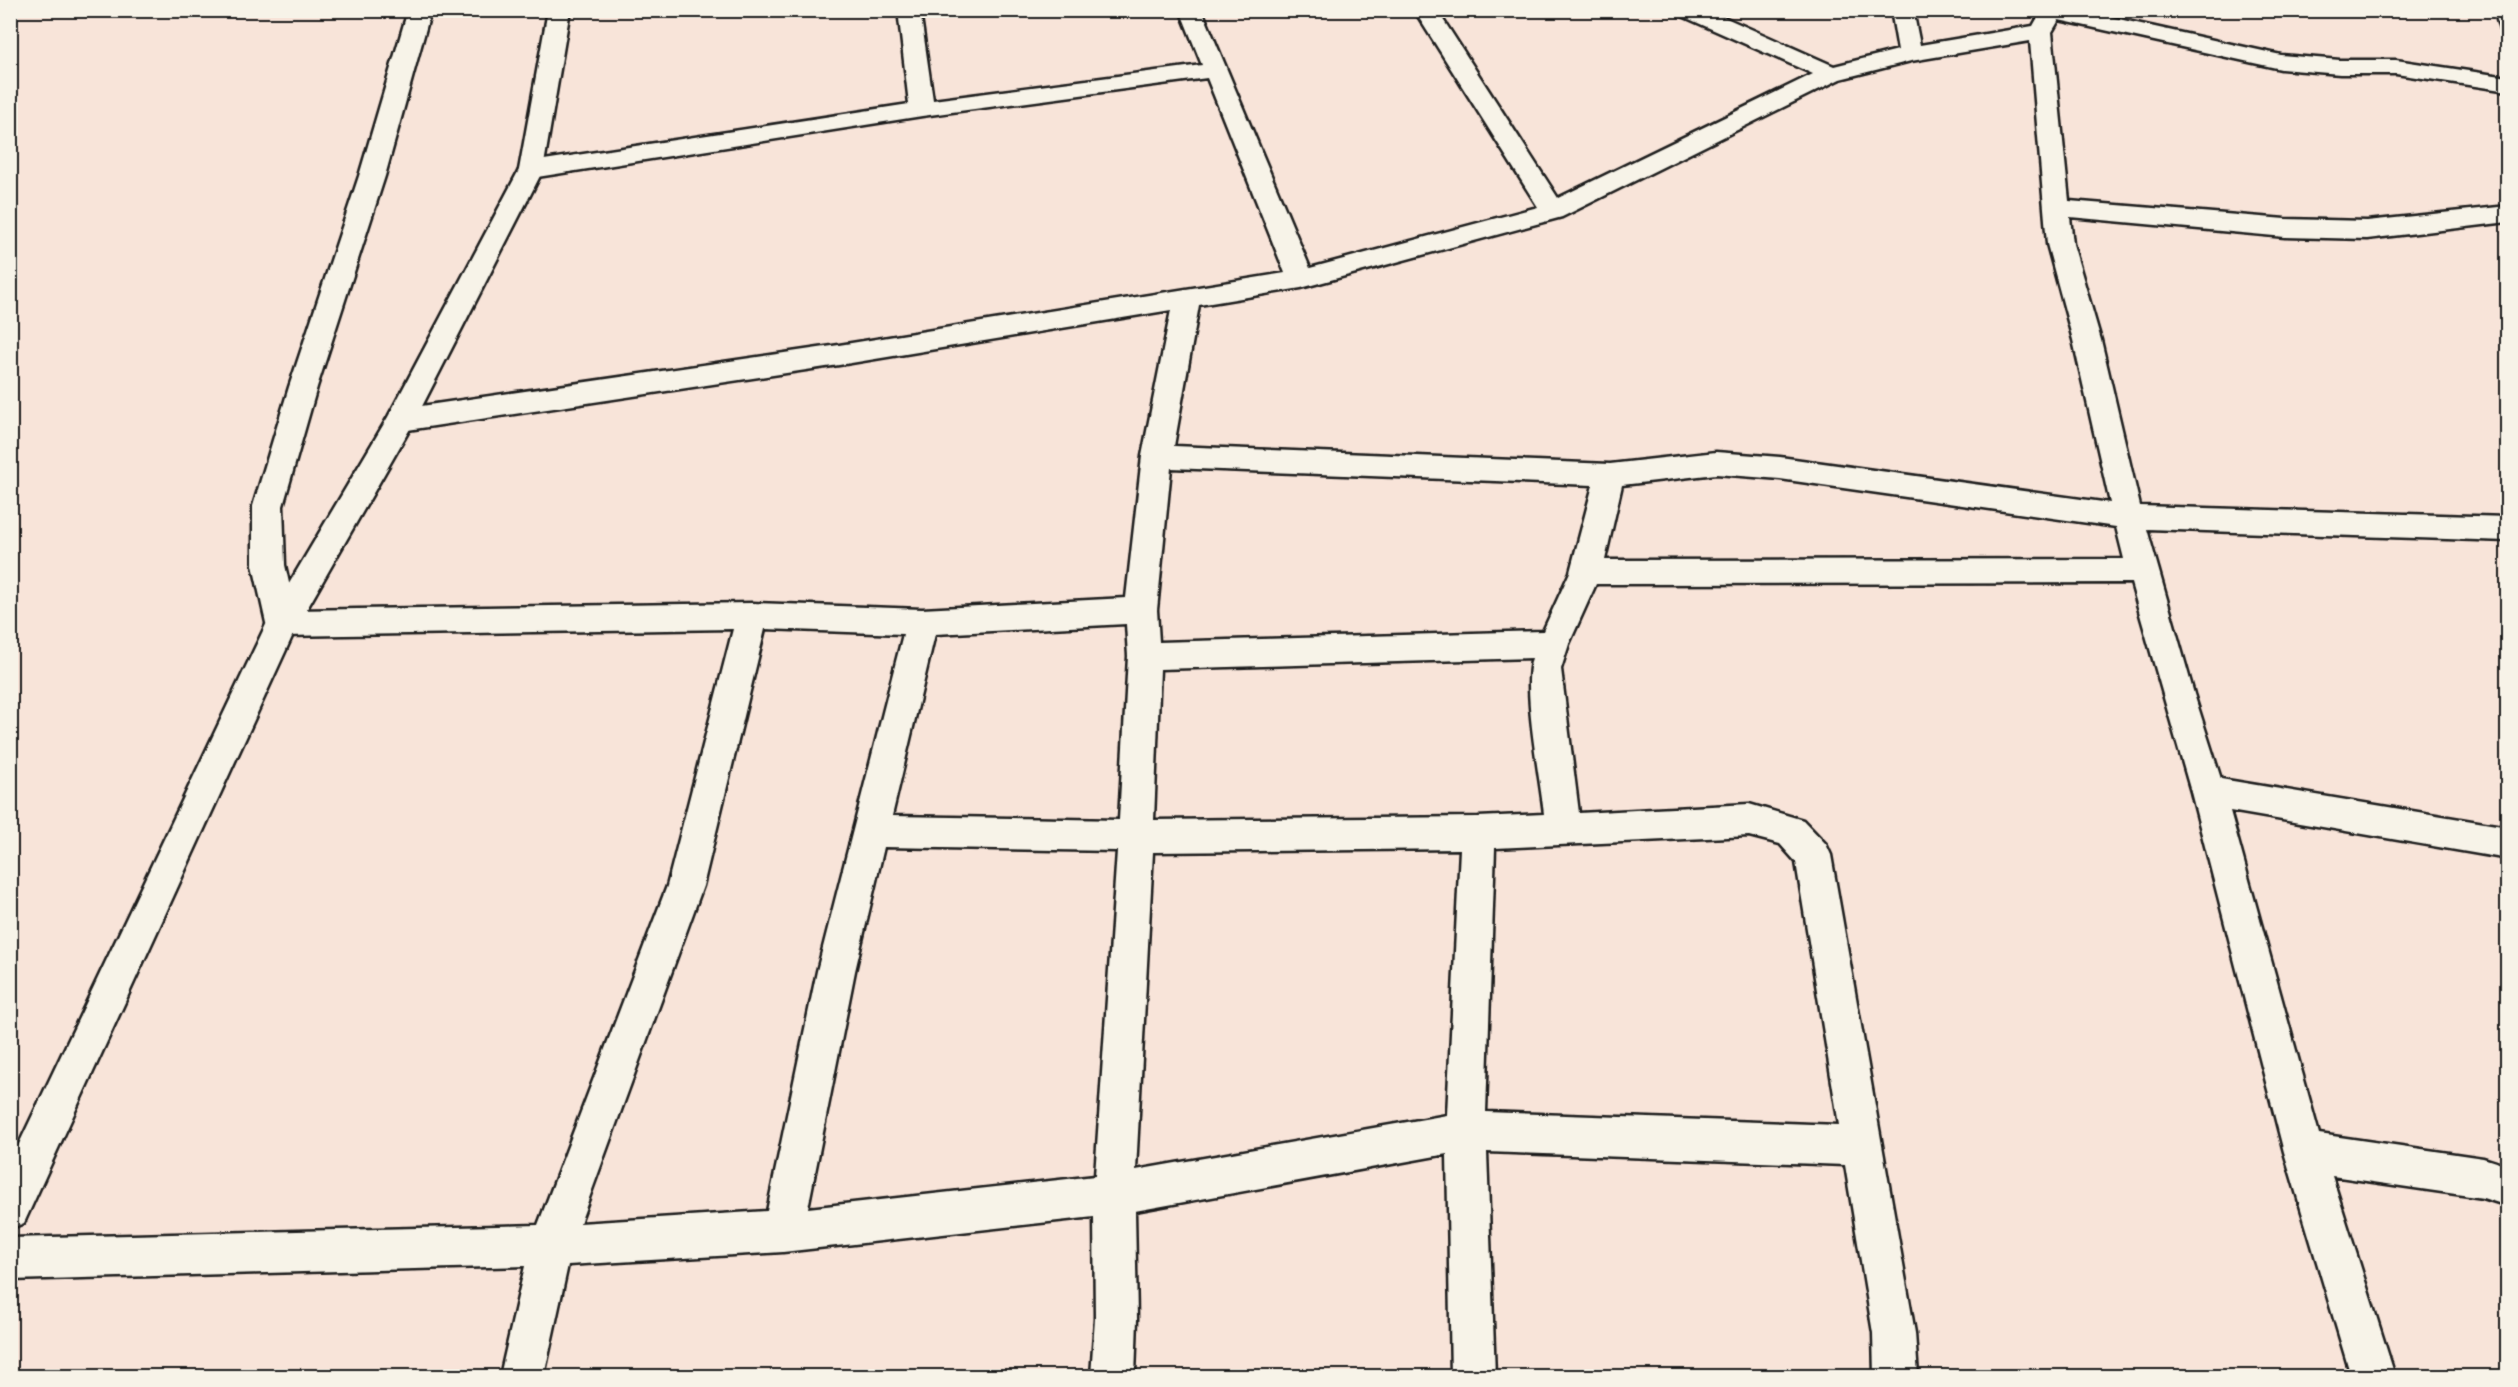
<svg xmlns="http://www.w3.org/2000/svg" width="2518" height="1387" font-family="Itim,sans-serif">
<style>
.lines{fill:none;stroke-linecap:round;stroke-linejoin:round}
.street-casing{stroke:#1c1c1c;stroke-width:5}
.secondary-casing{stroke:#1c1c1c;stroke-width:5}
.street{fill:#f7f3e8;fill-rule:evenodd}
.secondary{fill:#f7f3e8;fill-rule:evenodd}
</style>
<rect width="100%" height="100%" fill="#f8e4d9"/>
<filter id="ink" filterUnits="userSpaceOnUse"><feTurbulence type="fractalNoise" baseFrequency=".0167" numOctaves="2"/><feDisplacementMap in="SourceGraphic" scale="12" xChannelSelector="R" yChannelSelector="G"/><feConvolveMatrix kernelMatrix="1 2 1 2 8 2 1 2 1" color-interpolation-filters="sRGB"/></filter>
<g filter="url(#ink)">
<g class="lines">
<g class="street-casing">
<g id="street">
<path d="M408,10h23l-46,166 -68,211 -34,119 2,59 10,45 457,-7 170,6 204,-11 16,-142 29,-146 -332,55 -438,66 -10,-4 -4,-7 4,-7 10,-4 438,-64 446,-72 -78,-195 -285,38 -391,62 -9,-2 -3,-6 3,-6 9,-2 378,-58 -11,-94h22l13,90 269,-35 -22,-55h22l108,258 228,-61 -124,-197h23l121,188 255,-124 -133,-59 -3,-5h31l126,56 64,-16 -7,-40h22l7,35 113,-19 9,-16h36l203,45 59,5h56l112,17v14l-112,-17h-56l-59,-5 -222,-49 -7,12 17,169 216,18 82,2 141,-15v16l-141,17 -82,-2 -215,-20 3,27 28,96 39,166 368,11v24l-361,-12 47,165 27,85 287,48v32l-278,-48 89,323 164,24 25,8v40l-25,-8 -151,-22 63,200h-44l-67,-224 -93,-360 -60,-209 -535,1 -27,60 -8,25 18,144 170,-9 54,16 23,24 5,11 84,478 3,43h-44l-1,-43 -28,-168 -358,-13 8,224h-44l-4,-222 -312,57 2,108 -2,57h-44l4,-57 -1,-102 -311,35 -215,13 -24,111h-44l25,-110 -515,14v-42l528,-13 129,-339 66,-257 -451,7 -11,-4 -5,-9 -13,-58v-59l36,-119 70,-211zM2030,41l17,203 26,96 37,163 -330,-46 -64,-5 -106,12 -436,-18 25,-141 102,-17 261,-71 278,-138 71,-18zM1171,468l422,17 -23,87 -27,59 -384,11 -2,-32zM1716,474l64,5 336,48 8,32 -519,1 17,-75zM1126,624l2,32 -9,164 -227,-4 43,-182zM765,629l138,5 -86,337 -50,240 -187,12 123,-337zM1532,658c-10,31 8,119 12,156l-66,3 -324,3 6,-151zM1749,836l31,8 16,18 43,263 -353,-13 9,-264zM884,847l233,4 -22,325 -287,32 47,-237zM1460,849l-13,266 -311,55 17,-318z"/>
<path d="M2494,10h14v22l-8,-2z"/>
</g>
</g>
<g class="secondary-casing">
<path id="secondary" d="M548,10h22l-27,160 -128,250 -119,208 -272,595 -14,6v-66l261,-549 117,-197 131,-247z"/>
</g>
<use href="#street" class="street"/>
<use href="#secondary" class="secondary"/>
</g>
</g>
<rect width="2518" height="1387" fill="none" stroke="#f7f3e8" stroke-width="36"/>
<rect x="18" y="18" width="2482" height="1351" fill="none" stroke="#1c1c1c" stroke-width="2" filter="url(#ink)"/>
</svg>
